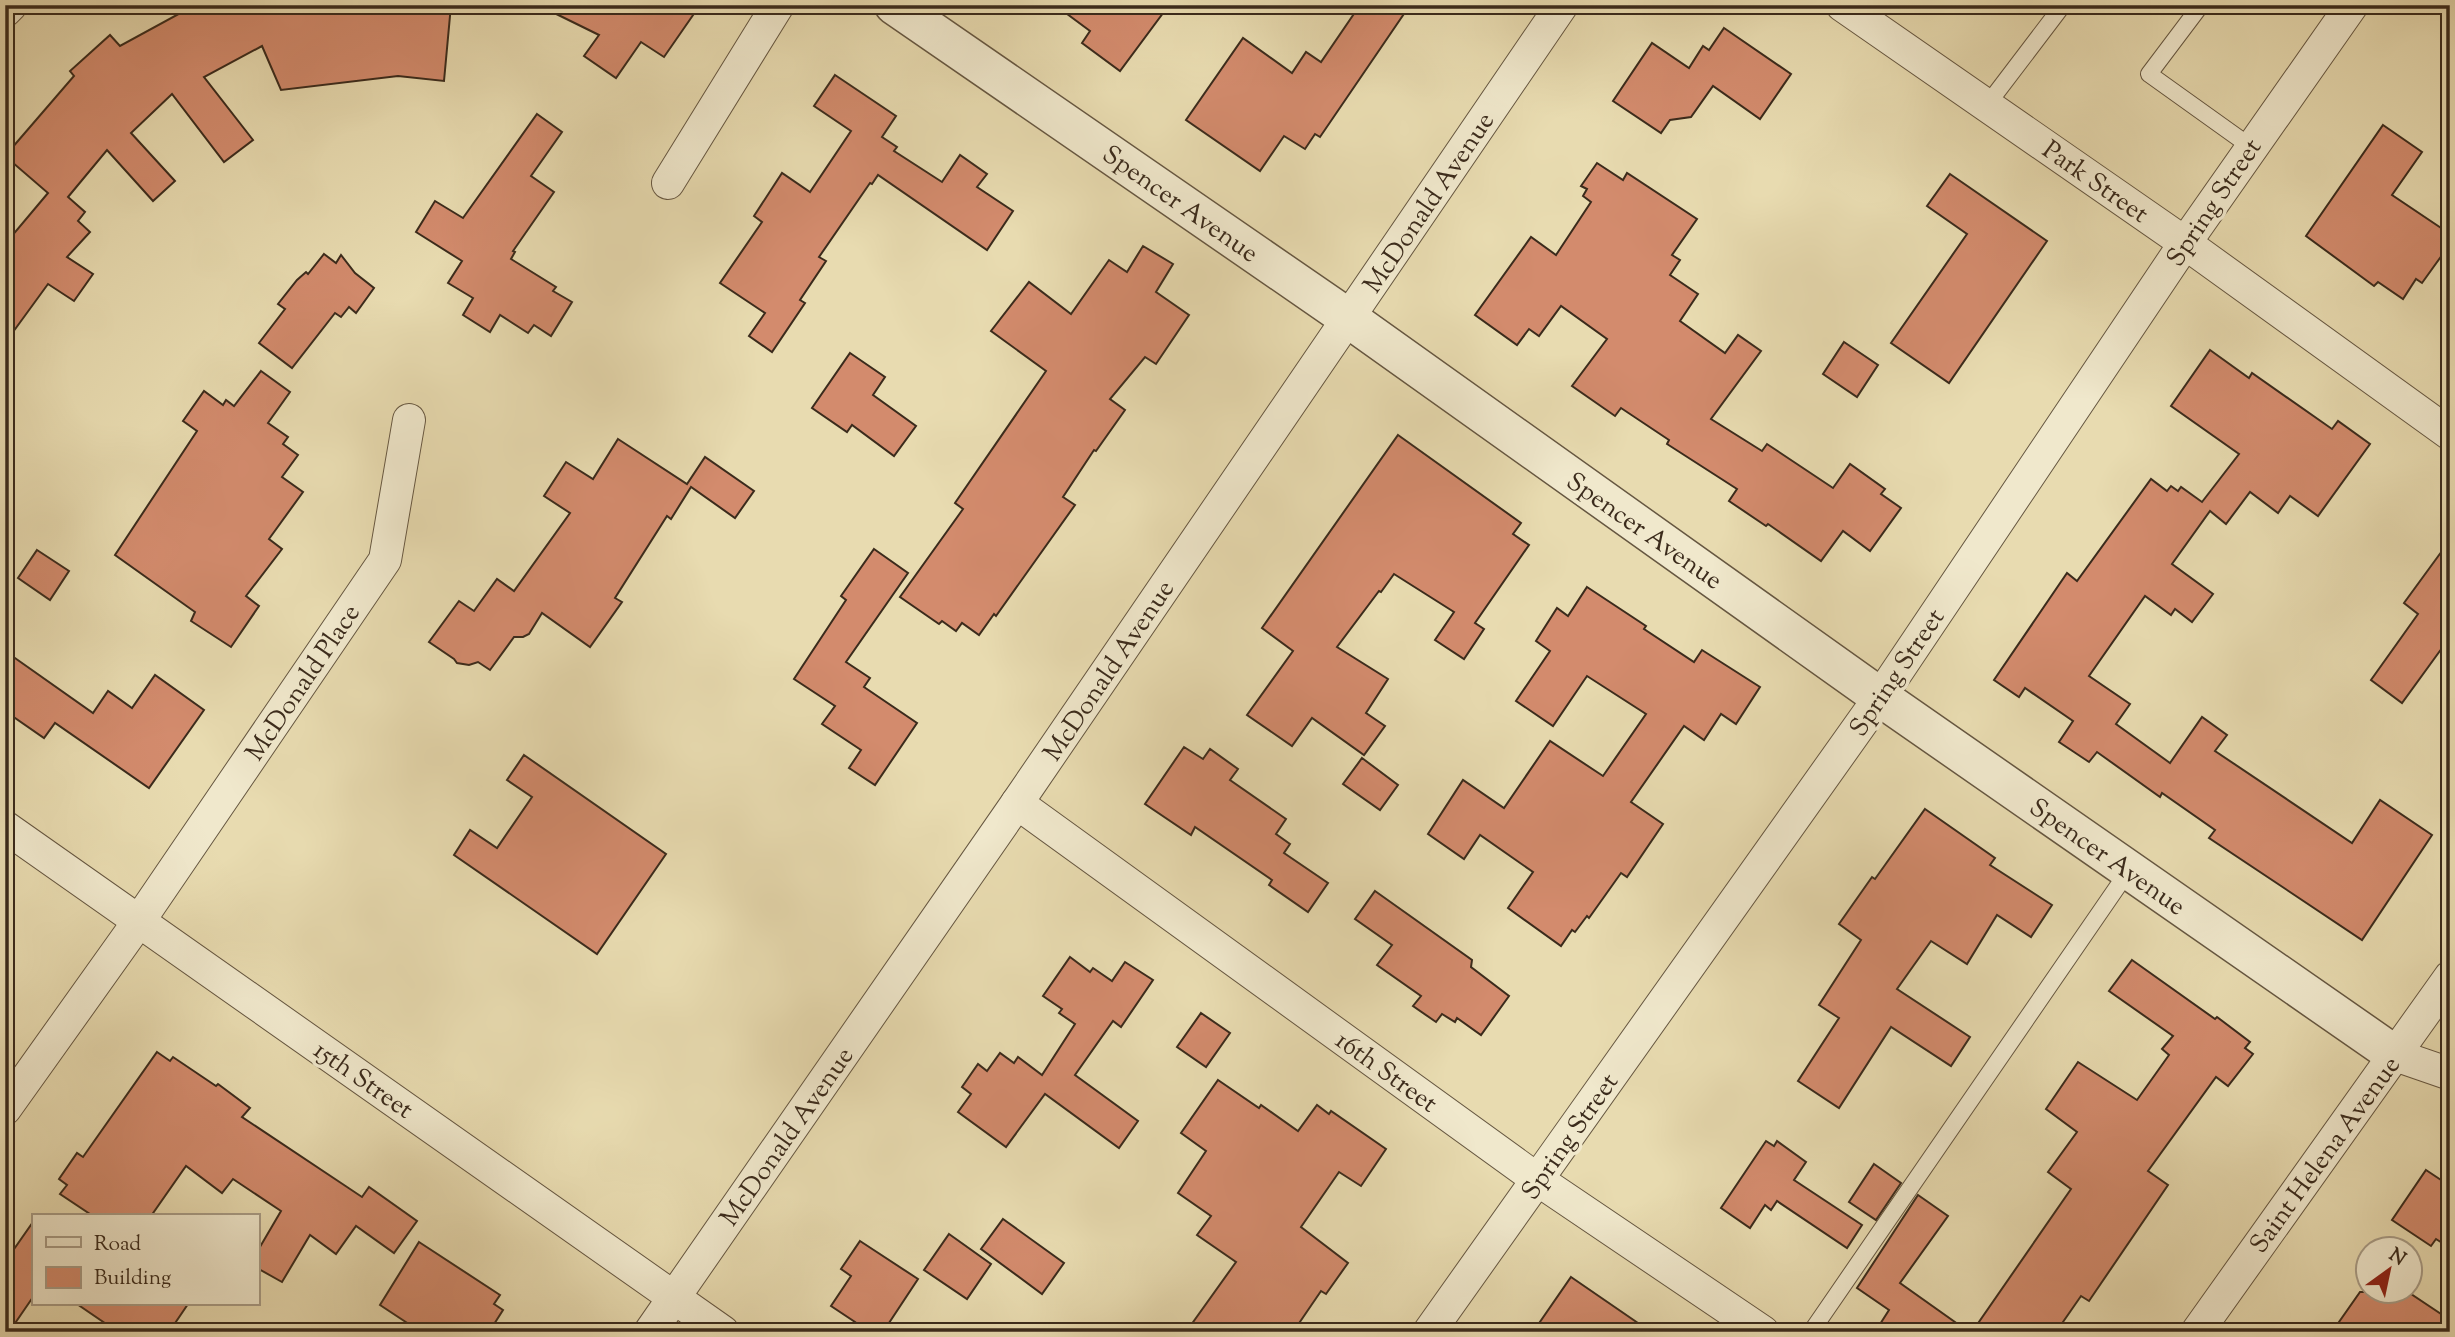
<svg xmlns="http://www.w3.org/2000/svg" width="2455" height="1337" font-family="'Sorts Mill Goudy',serif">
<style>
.building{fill:#d38b6d;stroke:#3b2b1c;stroke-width:2}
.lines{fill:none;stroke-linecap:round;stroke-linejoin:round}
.service-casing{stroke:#665741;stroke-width:18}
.minor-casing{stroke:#665741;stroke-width:34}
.tertiary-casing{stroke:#665741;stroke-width:41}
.service{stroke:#f0e8cc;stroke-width:16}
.minor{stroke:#f0e8cc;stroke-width:32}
.tertiary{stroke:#f0e8cc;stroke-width:38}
.labels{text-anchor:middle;stroke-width:7;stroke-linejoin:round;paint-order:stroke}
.street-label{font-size:26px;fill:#3b2b1c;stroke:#f0e8cc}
</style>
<rect width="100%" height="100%" fill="#e8dbb0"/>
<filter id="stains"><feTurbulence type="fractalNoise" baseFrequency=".00286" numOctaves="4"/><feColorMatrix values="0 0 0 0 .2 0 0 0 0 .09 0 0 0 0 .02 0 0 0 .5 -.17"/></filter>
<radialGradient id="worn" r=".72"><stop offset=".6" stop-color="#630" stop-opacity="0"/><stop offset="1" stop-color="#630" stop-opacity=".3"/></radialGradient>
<g class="building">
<path d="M195,5h256l-7,76 -46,-5 -117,14 -19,-44 -58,31 49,63 -29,22 -52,-68 -41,39 44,48 -22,20 -46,-51 -39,47 17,15 -7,9 12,11 -23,25 26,17 -19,27 -26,-17 -43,59v-99l43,-51 -43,-37 69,-80 -4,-5 40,-36 10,11z"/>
<path d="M538,5h162l-36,52 -23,-15 -25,36 -32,-22 15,-21z"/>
<path d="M1055,5h114l-49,66 -38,-28 8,-12z"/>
<path d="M1360,5h50l-90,132 -5,-3 -10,15 -21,-13 -24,35 -74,-51 57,-82 49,35 14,-21 15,10z"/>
<path d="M1724,28l67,46 -31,45 -47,-33 -22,31 -21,3 -9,13 -48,-32 39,-58 37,25 14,-22 6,4z"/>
<path d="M835,75l61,41 -14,21 15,10 -3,4 48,31 18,-27 27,19 -10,13 36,24 -26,39 -109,-75 -6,9 -2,-1 -51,74 7,4 -26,39 5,3 -33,49 -23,-16 16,-23 -45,-30 42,-61 -8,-6 28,-43 28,19 41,-61 -37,-25z"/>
<path d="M537,114l25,18 -31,44 23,16 -41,59 2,1 -4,7 45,28 -3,4 19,11 -21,34 -17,-11 -6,8 -28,-18 -10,17 -27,-17 10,-17 -25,-15 14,-22 -46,-29 19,-31 28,17z"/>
<path d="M2383,125l39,27 -30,43 58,39v10l-28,39 -6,-4 -13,20 -25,-17 -4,4 -68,-50z"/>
<path d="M1597,163l26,17 4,-7 70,46 -25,36 8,5 -10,15 28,19 -18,27 45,32 13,-18 23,16 -50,68 51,32 5,-7 66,44 17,-24 35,25 -4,5 20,14 -31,43 -27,-20 -22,30 -53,-37 -2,2 -37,-25 8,-12 -70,-45 2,-4 -48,-32 -6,8 -43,-30 35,-47 -46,-33 -22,30 -10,-7 -12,16 -42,-30 56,-78 25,18 35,-53 -8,-6 4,-7 -6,-3z"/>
<path d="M1950,174l97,67 -98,142 -58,-40 76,-109 -40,-28z"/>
<path d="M1143,246l30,18 -17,28 33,23 -33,49 -11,-7 -35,42 15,11 -29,41 -2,-1 -31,47 12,8 -79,111 -2,-2 -15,21 -17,-12 -6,8 -14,-10 -3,3 -39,-27 63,-88 -8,-6 91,-132 -55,-40 38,-49 42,32 38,-54 18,12z"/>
<path d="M324,254l12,9 5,-8 14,18 19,15 -18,25 -7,-6 -8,10 -6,-4 -43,55 -33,-25 26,-34 -7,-5 19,-24 9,-8 2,2z"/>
<path d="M1844,342l34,23 -21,32 -34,-23z"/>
<path d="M2210,350l39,28 3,-5 80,56 6,-8 32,23 -52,72 -28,-20 -12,17 -28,-21 -24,32 -16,-13 -38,53 41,30 -21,28 -17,-13 -4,6 -26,-19 -56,80 41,28 -14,20 54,39 32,-46 25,18 -12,16 137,92 28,-43 52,35 -70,105 -153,-102 6,-8 -53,-37 -2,4 -63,-45 -8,10 -30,-20 14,-21 -48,-33 -6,9 -25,-17 73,-107 10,8 74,-102 16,12 4,-5 7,5 3,-4 21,15 37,-48 -68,-48z"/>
<path d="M850,353l35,24 -12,18 43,31 -22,30 -42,-31 -5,7 -35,-24z"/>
<path d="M261,371l29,21 -22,31 20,14 -5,7 15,11 -16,22 21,15 -34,47 13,10 -36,47 13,10 -28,41 -40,-26 4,-9 -80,-57 82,-124 -14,-10 21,-30 19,14 3,-5 8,6z"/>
<path d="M1398,435l123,88 -8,11 16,11 -54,78 9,6 -20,30 -29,-19 19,-28 -60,-38 -13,18 -2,-1 -42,56 51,32 -22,34 19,13 -21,29 -52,-37 -20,28 -45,-31 46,-64 -31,-23z"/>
<path d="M618,439l69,45 18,-27 49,34 -19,27 -44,-31 -20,32 -4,-3 -52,82 7,4 -32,45 -48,-34 -13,21 -6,3h-9l-24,33 -12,-8 -9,3 -12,-2 -3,-4 -25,-17 30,-41 15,10 23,-32 17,12 56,-78 -26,-17 22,-34 27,17z"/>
<path d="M2450,540v97l-48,66 -31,-23 47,-66 -14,-11z"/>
<path d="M874,549l34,24 -62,89 24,16 -6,9 53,36 -42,62 -26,-17 12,-18 -39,-26 13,-18 -41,-27 52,-79 -5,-4z"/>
<path d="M37,550l32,21 -19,29 -32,-22z"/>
<path d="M1587,587l59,39 -2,3 50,33 8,-12 58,37 -24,37 -15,-10 -17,26 -20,-14 -53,76 32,22 -36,53 -6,-4 -32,45 -2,-2 -12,16 -3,-2 -11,16 -53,-38 25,-36 -53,-37 -16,24 -36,-25 35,-54 41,28 46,-67 53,35 43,-62 -59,-38 -34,50 -37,-25 34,-50 -14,-10 21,-33 11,8z"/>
<path d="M5,651l88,62 15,-22 24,17 23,-33 49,35 -55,78 -94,-65 -11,15 -39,-27z"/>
<path d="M1184,747l19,12 7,-10 28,20 -8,11 56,39 -10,15 14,10 -6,9 44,30 -20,29 -39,-27 3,-5 -77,-53 -4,8 -46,-31z"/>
<path d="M524,755l142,99 -69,100 -143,-99 16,-25 27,18 35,-51 -25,-17z"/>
<path d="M1362,758l36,27 -18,25 -37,-26z"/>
<path d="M1925,809l70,49 -5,7 62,40 -21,32 -34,-22 -30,49 -36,-23 -34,48 73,48 -19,29 -60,-39 -52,81 -41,-27 41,-63 -20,-13 42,-65 -22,-16 33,-47 3,2z"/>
<path d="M1375,891l97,69 -1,7 38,29 -28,39 -24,-17 -2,4 -13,-8 -6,8 -23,-16 8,-10 -44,-31 15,-20 -37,-26z"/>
<path d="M1070,957l20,15 3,-4 19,13 13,-19 28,18 -32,47 -8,-6 -38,54 63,46 -19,27 -74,-54 -39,53 -48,-35 13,-18 -9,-7 16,-23 9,7 13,-18 14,10 4,-6 24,18 33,-51 -16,-11 3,-4 -19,-13z"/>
<path d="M2132,960l83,59 2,-2 33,25 -5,6 8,6 -25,32 -12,-9 -68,94 20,14 -79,116 -8,-5 -25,36h-84l99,-143 -23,-17 29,-40 -31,-23 32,-47 59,38 32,-45 -7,-6 11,-13 -64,-45z"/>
<path d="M1201,1013l29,20 -24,34 -29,-20z"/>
<path d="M157,1052l13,9 3,-4 43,29 2,-2 32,24 -8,9 120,80 7,-10 48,34 -23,32 -38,-27 -20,28 -26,-19 -28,47 -25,-14v-16l24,-41 -48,-32 -11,14 -36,-27 -35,50h-58l-33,-22 7,-9 -8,-6 18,-26 6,4z"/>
<path d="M1218,1080l41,28 2,-3 37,26 19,-26 12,9 2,-3 55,38 -25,37 -22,-14 -38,55 47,36 -22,31 -5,-3 -28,41h-107l50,-70 -39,-27 14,-19 -33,-23 28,-42 -25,-18z"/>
<path d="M1766,1141l8,5 3,-5 29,21 -12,18 68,45 -15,23 -70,-47 -6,9 -6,-5 -15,23 -29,-20z"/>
<path d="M1874,1164l27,19 -25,37 -27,-18z"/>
<path d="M2426,1170l24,16v62l-14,-9 -5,7 -39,-26z"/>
<path d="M1918,1195l30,21 -48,67 69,49h-94l14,-22 -32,-22z"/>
<path d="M1003,1219l61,44 -22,31 -61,-45z"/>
<path d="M33,1222v75l-24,35h-4v-70z"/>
<path d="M949,1234l42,30 -24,35 -43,-29z"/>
<path d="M860,1241l58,38 -35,53h-35l7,-10 -24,-16 20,-30 -10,-7z"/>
<path d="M419,1242l81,53 -6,9 9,6 -14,22h-68l-41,-27z"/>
<path d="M1571,1277l80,55h-118z"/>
<path d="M2360,1292h48l42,28v12h-118z"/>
<path d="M77,1304h111l-19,28h-51z"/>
</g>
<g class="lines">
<g class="service-casing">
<g id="service">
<path d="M2201,5l-52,69 102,73"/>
<path d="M1987,105l76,-100"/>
<path d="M1811,1332l318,-462"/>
</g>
</g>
<g class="minor-casing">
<g id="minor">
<path d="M1842,5l343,238 265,191"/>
<path d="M5,11l6,-6"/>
<path d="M668,183l110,-178"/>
<path d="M1017,803l521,377 225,152"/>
<path d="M5,827l718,505"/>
<path d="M2395,1055l55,19"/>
<path d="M5,1109l134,-188 246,-361 24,-140"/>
<path d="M650,1332l367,-529 545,-798"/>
<path d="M1429,1332l451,-635 305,-454 167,-238"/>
<path d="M2197,1332l253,-355"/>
</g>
</g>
<g class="tertiary-casing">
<path id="tertiary" d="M894,5l454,313 532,379 515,358"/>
</g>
<use href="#service" class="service"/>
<use href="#minor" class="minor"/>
<use href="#tertiary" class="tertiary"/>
</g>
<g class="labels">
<g class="street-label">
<text transform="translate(2096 181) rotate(35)" y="9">Park Street</text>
<text transform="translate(1428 202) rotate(-56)" y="9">McDonald Avenue</text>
<text transform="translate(2213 202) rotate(-56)" y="9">Spring Street</text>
<text transform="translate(1181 203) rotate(35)" y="9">Spencer Avenue</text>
<text transform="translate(1645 530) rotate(35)" y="9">Spencer Avenue</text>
<text transform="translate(1108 670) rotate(-56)" y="9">McDonald Avenue</text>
<text transform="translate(1896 672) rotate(-56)" y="9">Spring Street</text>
<text transform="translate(302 682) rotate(-56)" y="9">McDonald Place</text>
<text transform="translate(2108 856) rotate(35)" y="9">Spencer Avenue</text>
<text transform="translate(1387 1071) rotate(36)" y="9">16th Street</text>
<text transform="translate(364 1079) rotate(35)" y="9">15th Street</text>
<text transform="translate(786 1136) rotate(-55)" y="9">McDonald Avenue</text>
<text transform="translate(1569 1136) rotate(-55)" y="9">Spring Street</text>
<text transform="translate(2324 1154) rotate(-54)" y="9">Saint Helena Avenue</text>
</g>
</g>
<rect width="2455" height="1337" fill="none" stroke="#e8dbb0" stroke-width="28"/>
<rect x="7" y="7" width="2441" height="1323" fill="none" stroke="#3b2b1c" stroke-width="3.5"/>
<rect x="14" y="14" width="2427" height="1309" fill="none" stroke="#3b2b1c" stroke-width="2"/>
<rect x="32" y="1214" width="228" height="91" fill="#f0e8cc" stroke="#a89c86" stroke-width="2"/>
<rect x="46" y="1237" width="35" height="10" fill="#f0e8cc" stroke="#a89c86" stroke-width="2"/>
<text x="94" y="1250" font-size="21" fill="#3b2b1c">Road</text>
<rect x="46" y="1267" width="35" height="21" fill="#d38b6d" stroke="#a89c86" stroke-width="2"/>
<text x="94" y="1284" font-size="21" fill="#3b2b1c">Building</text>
<g transform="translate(2389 1270) rotate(33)"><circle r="33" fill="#f0e8cc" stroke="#a89c86" stroke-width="2"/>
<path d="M0-5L12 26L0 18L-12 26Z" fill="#8f2418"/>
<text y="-10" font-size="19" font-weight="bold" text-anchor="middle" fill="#3b2b1c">N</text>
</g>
<rect width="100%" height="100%" filter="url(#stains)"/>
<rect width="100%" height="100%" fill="url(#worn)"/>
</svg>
